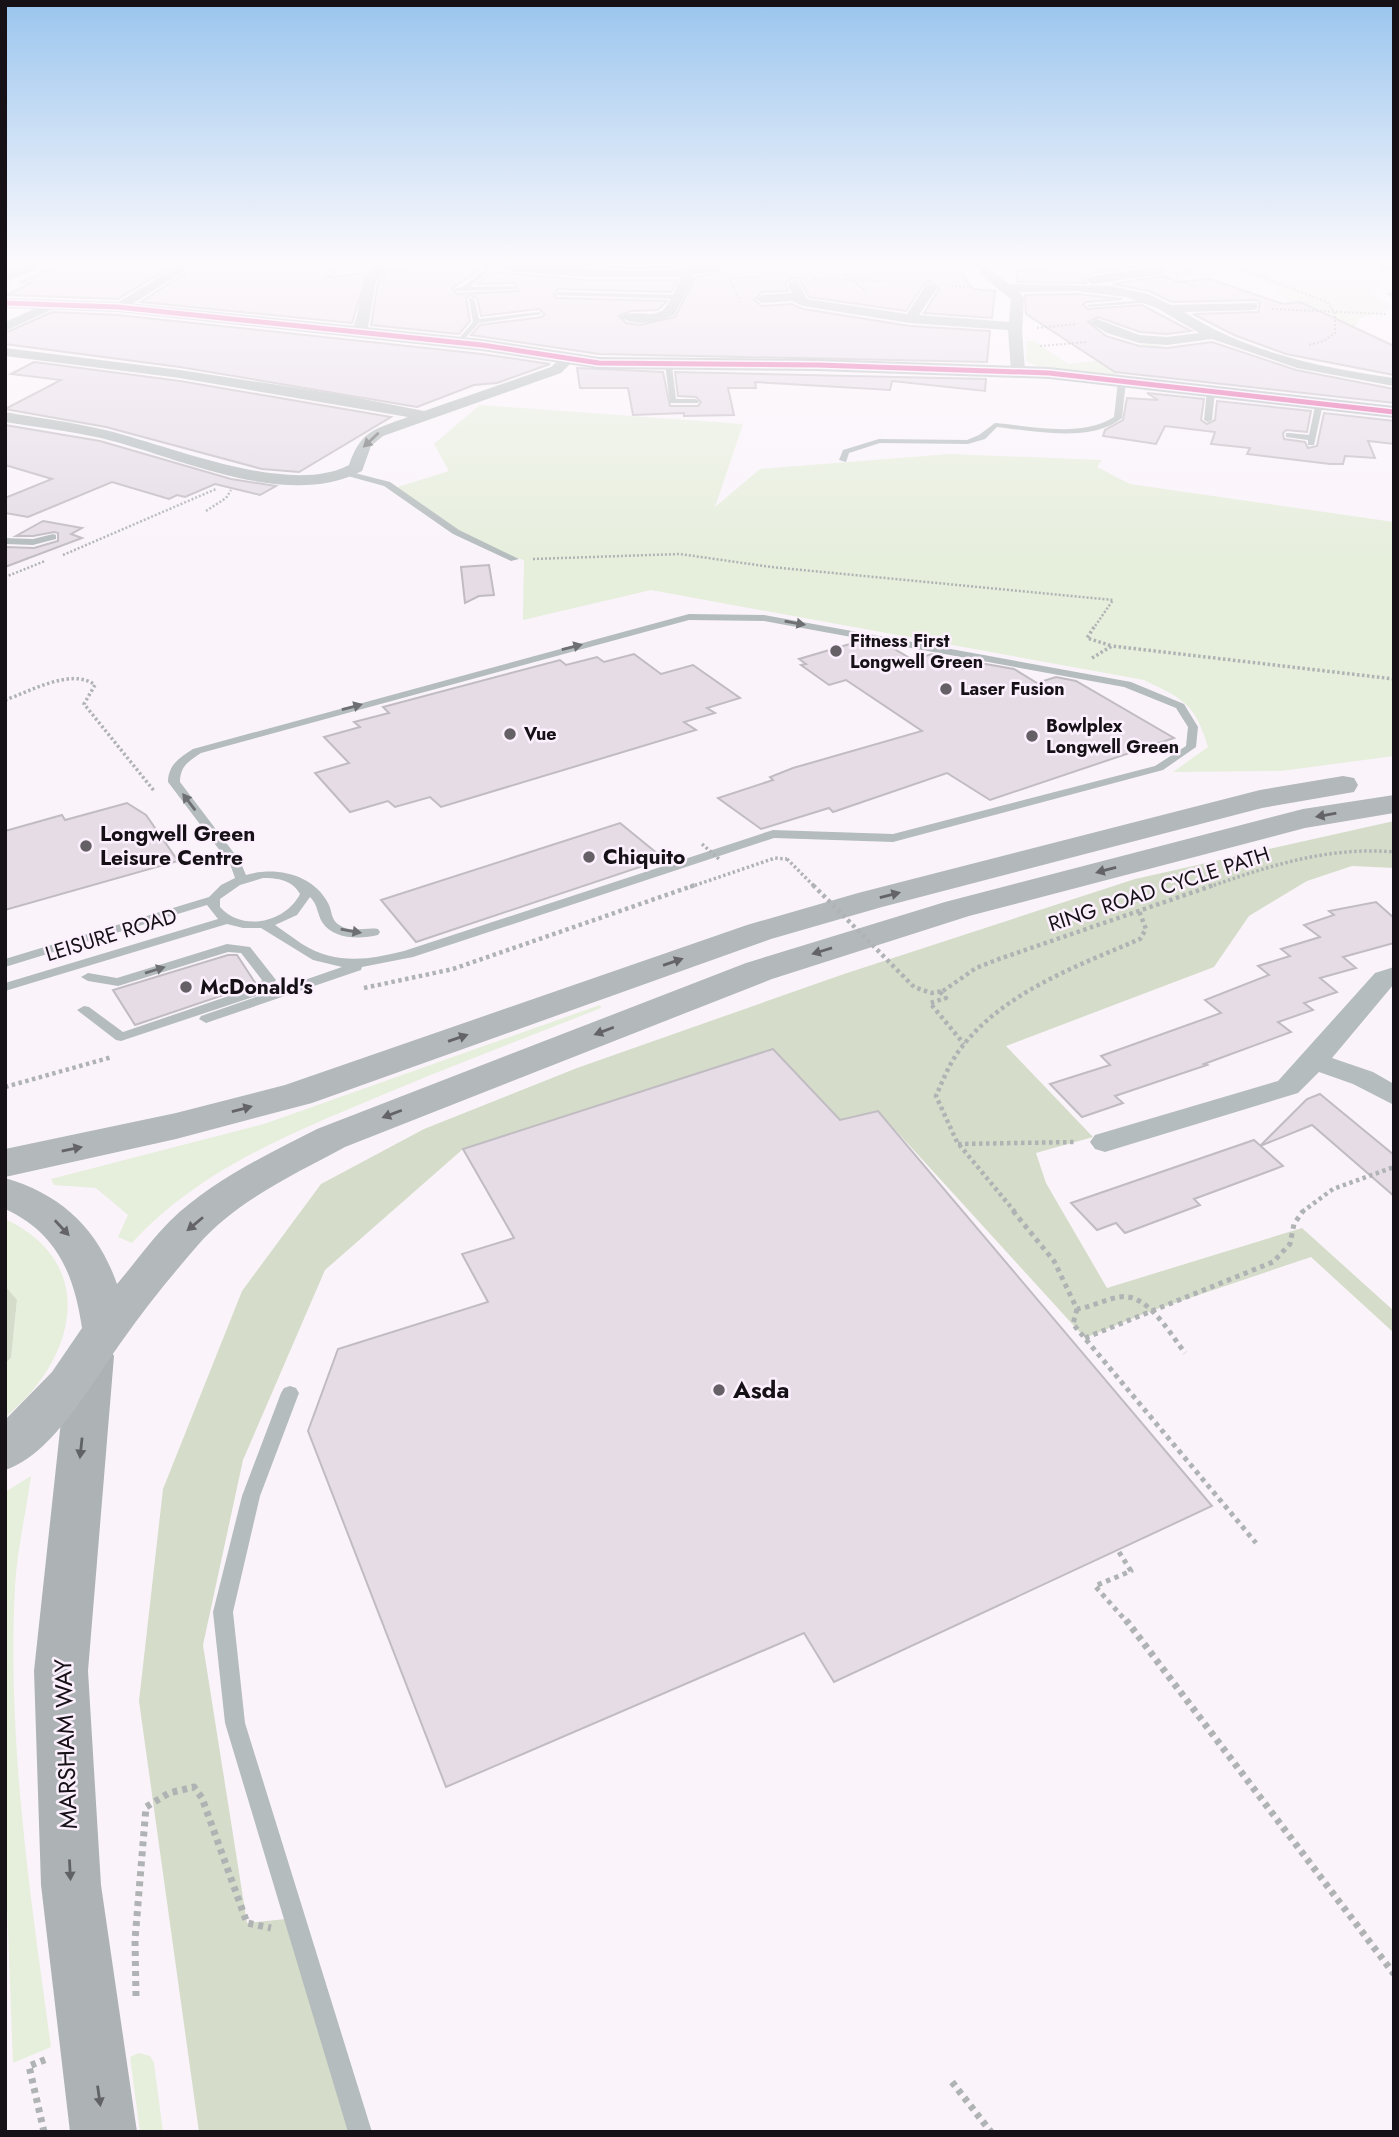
<svg xmlns="http://www.w3.org/2000/svg" width="1399" height="2137" font-family="Jost,sans-serif">
<style>
.green{fill:#e6eedc}
.forest{fill:#d5ddca}
.building{fill:#e5dce6;stroke:#c1bcc1;stroke-width:2}
.lines{fill:none;stroke-linecap:round;stroke-linejoin:round}
.path-far5{stroke:#b0b3b4;stroke-width:2;stroke-dasharray:2 2;stroke-linecap:butt}
.path-far4{stroke:#b0b3b4;stroke-width:2.5;stroke-dasharray:2 2;stroke-linecap:butt}
.path-far3{stroke:#b0b3b4;stroke-width:3.5;stroke-dasharray:2.5 2.5;stroke-linecap:butt}
.path-far2{stroke:#b0b3b4;stroke-width:4.5;stroke-dasharray:3.5 3.5;stroke-linecap:butt}
.path-far1{stroke:#b0b3b4;stroke-width:5;stroke-dasharray:4.5 4.5;stroke-linecap:butt}
.path{stroke:#b0b3b4;stroke-width:7;stroke-dasharray:5 5;stroke-linecap:butt}
.lane{fill:#b5bcbd;fill-rule:evenodd}
.street{fill:#b5bcbd;fill-rule:evenodd}
.secondary{fill:#b4babd;fill-rule:evenodd}
.primary{fill:#adb3b5;fill-rule:evenodd}
.highway{fill:#b3b8ba;fill-rule:evenodd}
.path-bridge-far1{stroke:#b0b3b4;stroke-width:3.5;stroke-dasharray:2.5 2.5;stroke-linecap:butt}
.path-bridge{stroke:#b0b3b4;stroke-width:4.5;stroke-dasharray:3.5 3.5;stroke-linecap:butt}
.bus-1-casing{stroke:#fcf0fe;stroke-width:8}
.bus-1{stroke:#e35aa1;stroke-width:5}
.oneway{fill:#6d6f72}
.oneway2{fill:#646468}
.oneway3{fill:#616266}
.poi-dot{fill:#656066;stroke:#fcf0fe;stroke-width:2.5}
.labels{text-anchor:middle;stroke-width:5;stroke-linejoin:round;paint-order:stroke}
.far-poi-label{font-size:18px;font-weight:bold;fill:#151116;stroke:#fcf0fe;text-anchor:start}
.poi-label{font-size:21px;font-weight:bold;fill:#151116;stroke:#fcf0fe;text-anchor:start}
.street-label{font-size:21px;fill:#151116;stroke:#fcf0fe}
.near-poi-label{font-size:24px;font-weight:bold;fill:#151116;stroke:#fcf0fe;text-anchor:start}
.near-street-label{font-size:24px;fill:#151116;stroke:#fcf0fe}
</style>
<rect width="100%" height="100%" fill="#faf4fa"/>
<g class="green">
<path d="M1137,261h160l63,9 23,16 -11,6 6,8 16,8 -34,10 -5,9 8,17 -45,-30 -32,-14 -19,-18 -71,-7 -39,2 -1,-4 10,-2z"/>
<path d="M1027,341h7l34,23 62,-7 3,-10c20,-9 41,3 58,13l-62,-1 -13,16 -77,-8 -13,-6z"/>
<path d="M480,405l263,19 -28,83 45,-38 190,-15 152,6 -5,7 33,17 264,38v234l-113,15 -108,1 35,-25c-13,-44 -25,-48 -64,-67l-493,-90 -128,30 1,-60 -34,-10 -99,-61 58,-18 -15,-27z"/>
<path d="M600,1005l1,3c-78,31 -156,60 -233,93 -86,36 -172,72 -236,142l-14,-6 10,-22 -32,-27 -42,-3 -3,-6 213,-55z"/>
<path d="M5,1219c96,45 70,142 0,198v-54l6,-5 6,-57 -12,-15z"/>
<path d="M31,1476c-5,37 -14,74 -16,111 -8,154 15,307 36,460l-38,16 -8,-210v-361z"/>
<path d="M139,2053l11,3 4,7 9,69h-23l-10,-75z"/>
</g>
<g class="forest">
<path d="M1394,821v47l-42,-2 -45,15 -58,35 -35,51 -208,79 87,91 -57,16 10,30 61,105 195,-60 92,83v22l-83,-76 -160,54 -66,27 -207,-227 -38,9 -67,-71 -310,100 -138,121 -82,190 -40,185 44,278 49,-5 64,214h-161l-60,-431 24,-212 79,-198 79,-107 103,-55 153,-61 267,-94 291,-95z"/>
<path d="M5,1286l12,14 -6,58 -6,5z"/>
</g>
<g class="building">
<path d="M67,261h113l-62,38 -111,-4 24,-12 -10,-1z"/>
<path d="M188,261h165l-28,17 42,-5 -15,50 -211,-21 53,-35 1,-3z"/>
<path d="M545,261h160l-32,6 -41,1 -89,-5z"/>
<path d="M735,261h32l1,3 185,-3 20,28 22,2 -3,27 -68,-5 15,-24 -9,-8 -6,3 -18,27 -97,-14 -9,-17 -5,-3 -10,6 3,8 -26,1 -8,8 8,6 30,-2 11,5 107,17 80,5 -3,31 -388,-8 -128,-19 9,-10 62,-8 3,-3 -6,-5 -58,7 -4,-18 -7,-3 -4,3 4,23 -11,13 -88,-9 7,-43 12,-12 40,-5 48,6 -26,17 5,6 62,-3 -4,-8 -38,1 15,-12 95,8h91l-7,12 -113,-3 -4,5 2,4 111,3 -9,9 -27,1 -12,5 7,7 14,2 35,-8 21,-40 15,-3z"/>
<path d="M1119,261h15l11,5 -53,7 -8,6 2,4 -69,-1v-11z"/>
<path d="M1164,276l12,6 34,-3 73,25 17,-2 94,44v29l-108,-21 -52,-19 -41,-21 65,-2 2,-9 -3,-3 -85,2 -23,-11 -36,-7z"/>
<path d="M1077,294l45,5 -36,3 -3,3 5,4 54,-4 49,26 -24,3 -27,-2 -42,-15 -10,5 18,14 33,10 28,2 45,-6 84,28 98,19v14l-279,-31 -89,-58 -1,-19z"/>
<path d="M52,312l66,3 364,39 68,10 -53,19 -23,2 -57,22 -237,-40 -175,-23v-11z"/>
<path d="M34,362l146,19 211,36 -92,55 -37,-3 -156,-42 -101,-18 56,-29 -50,-6z"/>
<path d="M577,368l86,4 7,34h28l3,-4 -5,-5 -18,-1 -3,-24 311,7 -1,12 -93,-10 -2,9 -135,-8 1,6h-28l6,27 -50,1v-3l-51,2 -5,-27h-48z"/>
<path d="M1147,393l57,6 -3,21 6,4 8,-4 2,-19 94,10 -4,21 -21,-2 -3,3 1,6 21,3 3,6 9,-2 7,-33 70,8v23l-26,-3 7,17 -30,-2 -2,8h-13l-83,-10 3,-6 -39,-4 4,-12 -50,-6 -9,18 -53,-8 2,-6 18,-10 4,-22 31,2z"/>
<path d="M5,425l95,16 131,38 45,7 -16,9 -45,-11 -30,13 -8,-2 -8,4 -57,-17 -84,35 -23,-4v-15l47,-19 -47,-14z"/>
<path d="M43,521l39,7 -11,6 11,4 -77,29v-20l29,1 24,-7v-8l-4,-1 -21,4h-17z"/>
<path d="M489,565l5,30 -15,1 -14,7 -4,-36z"/>
<path d="M860,641l31,6 22,13 19,-6 10,2 20,13 18,-6 34,6 23,14 19,-6 20,4 98,57 -184,62 -43,-27 -114,39 -4,-4 -68,21 -43,-31 55,-18 -3,-3 23,-9 129,-37 -76,-51 -17,5 -28,-20 5,-1 -7,-5z"/>
<path d="M634,654l27,20 32,-9 47,33 -33,10 8,5 -31,9 12,8 -255,77 -11,-10 -35,10 -7,-6 -38,11 -35,-39 34,-10 -25,-26 36,-10 -6,-5 35,-9 -6,-6 177,-47 6,5 31,-8 7,5z"/>
<path d="M127,803l19,12 32,46 -173,49v-79l57,-16 3,5z"/>
<path d="M620,823l44,36 -248,83 -35,-42z"/>
<path d="M1376,902l18,16v25l-51,14 13,11 -36,10 17,14 -33,11 9,7 -35,12 13,10 -87,32 3,1 -92,31 8,7 -41,14 -32,-33 60,-19 -9,-9 120,-43 -16,-13 64,-25 -11,-9 32,-10 -9,-7 39,-12 -16,-12 30,-10 -5,-4z"/>
<path d="M228,955h9l19,29 -121,41 -22,-35z"/>
<path d="M773,1049l67,71 38,-9 334,395 -378,176 -30,-49 -358,154 -138,-356 30,-82 150,-47 -26,-48 52,-16 -51,-89z"/>
<path d="M1320,1094l74,61v41l-82,-71 -52,21 47,-47z"/>
<path d="M1254,1140l29,26 -89,33 6,6 -75,28 -9,-10 -19,7 -26,-27z"/>
</g>
<g class="lines">
<g class="path-far5">
<path d="M1219,261l108,41 8,11v20l-11,8 -16,4"/>
<path d="M852,272l-6,2 20,18"/>
<path d="M1176,276l24,-8v-7"/>
<path d="M738,278l22,-1"/>
<path d="M1177,278l17,9"/>
<path d="M730,279l10,23"/>
<path d="M814,279l97,3"/>
<path d="M951,286l19,1"/>
<path d="M1272,309l114,5"/>
<path d="M1037,328l40,-4"/>
<path d="M1040,346l47,-4"/>
</g>
<g class="path-far4">
<path d="M206,511l20,-13 5,-8"/>
<path d="M63,555l153,-66"/>
<path d="M533,559l147,-5 91,13 342,33 -20,29"/>
<path d="M5,577l40,-16"/>
</g>
<g class="path-far3">
<path d="M1094,627l-7,11 25,8"/>
<path d="M1092,658l20,-12 282,33"/>
<path d="M5,700c24,-8 67,-33 90,-15l-11,19 71,88"/>
<path d="M690,887l85,-29 12,1"/>
<path d="M1209,887c60,-21 120,-41 185,-35"/>
</g>
<g class="path-far2">
<path d="M364,988l89,-19 242,-84"/>
<path d="M943,991l33,-23 23,-9 215,-74"/>
<path d="M940,992l6,6 -16,5 34,41"/>
<path d="M5,1087l107,-30"/>
<path d="M958,1144l118,-2"/>
<path d="M1015,1212l-58,-70 -21,-46c7,-16 14,-34 25,-48 43,-56 116,-82 179,-109l6,-10 -7,-18"/>
<path d="M1302,1212l31,-23 61,-22"/>
</g>
<g class="path-far1">
<path d="M1013,1211l41,50 23,48c15,-2 28,-10 43,-12 27,-5 51,38 65,56"/>
<path d="M1077,1309l-4,15 183,219"/>
<path d="M1085,1338l188,-76 17,-18 4,-20 9,-13"/>
<path d="M1119,1552l12,19 -36,15 32,36"/>
</g>
<g class="path">
<path d="M1126,1620l268,354"/>
<path d="M136,1996l-1,-56 11,-133 23,-14 25,-6 8,11 45,125 24,5"/>
<path d="M952,2082l39,50"/>
<path d="M44,2132l-15,-66 18,-7"/>
</g>
<g class="lane">
<path d="M493,263l2,3 -25,21 45,-1 2,3 -60,2 -3,-2 8,-2z"/>
<path d="M558,292l119,3 3,2 -3,2 -121,-4z"/>
<path d="M1390,292l4,2v5l-7,-5z"/>
<path d="M469,298l5,1 5,20 60,-7 3,2 -63,9 -19,21h-4v-2l17,-20z"/>
<path d="M1155,299l-2,3 -64,5 -3,-2z"/>
<path d="M665,364l7,2 4,33h19l4,2 -1,2h-28z"/>
<path d="M1122,379l4,2 -4,37c-30,25 -89,13 -125,9l-12,12 -17,5 -88,-1 -31,10 -3,9 -7,-2 4,-10 36,-11 88,1 12,-5 16,-12c37,3 86,15 119,-6l4,-36z"/>
<path d="M1211,389l4,2 -3,29 -4,2 -4,-2 3,-29z"/>
<path d="M1316,402l7,2 -9,41h-6v-5l-22,-3v-4h3l20,2z"/>
<path d="M347,471l43,11 69,48 60,29 -8,2 -58,-27 -69,-48 -40,-11 -1,-2z"/>
<path d="M53,534l3,1v4l-23,6 -28,-1v-6l28,1z"/>
<path d="M689,614l75,1 367,67 53,22 14,23 -2,20 -33,23 -270,72 -119,-4 -361,119 -51,10 -1,3 -155,53 -7,-4 2,-3 141,-49 -29,-7 -52,-32h-18l-16,-4 -222,67v-8l213,-64 -11,-14 -202,62v-8l204,-62 12,-12 14,-7 -5,-14 -62,-82c0,-17 12,-25 25,-33zM689,620l75,1 360,66 52,21 12,19 -2,19 -31,20 -262,68 -120,-4 -369,121c-36,9 -68,14 -102,-7 -9,-6 -18,-13 -27,-19l22,-10 13,-18c8,8 7,16 12,25 11,18 39,17 56,13l2,-3 -2,-3c-12,-2 -26,4 -37,-3 -11,-6 -8,-14 -13,-23 -15,-29 -53,-37 -82,-28l-6,-14 -60,-79c0,-16 9,-21 21,-29zM263,878c15,0 29,2 37,16 -15,29 -58,38 -80,13v-8l20,-14z"/>
<path d="M227,944l23,3 26,33 -8,12 -147,49 -5,-1 -39,-30 7,-4 5,1 34,25 135,-46 4,-6 -21,-27 -13,-1 -110,34 -30,-5 -7,-4 7,-4 29,5z"/>
<path d="M290,1386l6,2 3,5 -39,103 -27,116 12,111 127,409h-24l-123,-409 -12,-111 29,-116 39,-103 3,-5z"/>
</g>
<g class="street">
<path d="M37,261h16l-48,22v-9z"/>
<path d="M381,261h14l-19,20 -8,46 -7,9h-10l-2,-3c17,-22 3,-51 32,-72z"/>
<path d="M429,261h44l159,10 41,-1 44,-9h16l-23,11 -18,3 2,3 -20,37c-16,6 -38,13 -53,2 12,-9 31,3 43,-8 7,-7 12,-22 17,-30l-2,-2h-92l-152,-12z"/>
<path d="M974,261h12l4,9 19,14 102,2 37,8 23,11 86,-2v6l-5,1 -68,2c62,40 137,56 210,66v8l-97,-18 -85,-29 -45,6 -28,-2 -32,-10 -17,-10 7,-4 42,16 28,2 32,-4 -42,-25 -31,-11 -49,-6 -58,1 5,6 -2,32 3,41 -7,4 -7,-4 -3,-41 -98,-7 -107,-17 -11,-5 -30,2 -6,-4 6,-4 30,-2 -4,-9 6,-4 4,1 9,18 100,15 19,-29 5,-1 6,4 -18,27 90,7 2,-23 -30,-24z"/>
<path d="M1369,261h15l10,8 -10,2z"/>
<path d="M183,262l10,3 -70,45 -12,-3z"/>
<path d="M1158,267l6,4 -2,3 -70,10 -6,-4 6,-4z"/>
<path d="M52,301l12,3 -59,27v-9z"/>
<path d="M5,348l175,22 163,25 81,16 127,-44 11,-10 12,3 -13,13 -178,63 -12,10 -9,25c-76,40 -185,-15 -261,-33 -32,-7 -64,-11 -96,-16v-10c33,6 67,10 100,18 64,15 183,67 244,35 12,-35 26,-36 59,-48l-228,-39 -175,-22z"/>
<path d="M1394,967v17l-62,74 41,14 21,12v21l-41,-21 -34,-12 -21,21 -193,59 -10,-3 -5,-7 5,-7 183,-54 97,-108z"/>
</g>
<path class="secondary" d="M5,298l113,4 364,37 117,18 219,2 231,8 345,39v12l-345,-39 -231,-8 -219,-2 -117,-18 -364,-39 -113,-4z"/>
<path class="primary" d="M91,1339l16,5 7,12 -26,315 13,214 36,247h-67l-29,-247 -7,-214 34,-315 7,-12z"/>
<g class="highway">
<path d="M1343,776l11,2 4,7 -4,7 -92,16 -380,99 -111,32 -459,164 -136,36 -171,38v-28l171,-36 109,-28 462,-160 111,-32 402,-103z"/>
<path d="M1394,795v18l-89,15 -336,88 -197,63 -427,168c-50,27 -109,54 -147,98 -26,30 -53,63 -76,96 -29,40 -69,114 -117,129v-50l47,-48 30,-44c-8,-54 -25,-95 -77,-119v-31c56,16 93,51 112,106 18,-21 34,-44 53,-63 41,-40 96,-66 147,-92l429,-166 199,-61 358,-93z"/>
</g>
<g class="path-bridge-far1">
<path d="M702,844l17,15"/>
<path d="M787,859l28,28"/>
</g>
<path class="path-bridge" d="M813,885l101,102 17,6 12,-2"/>
<g class="bus-1-casing">
<path id="bus-1" d="M5,303l113,4 364,38 117,18 219,2 231,8 345,39"/>
</g>
<use href="#bus-1" class="bus-1"/>
</g>
<defs><path id="oneway-solid" d="M-6-.8H1V-3.2L6.5 0L1 3.2V.8H-6Z" transform="scale(1.75)"/></defs>
<g class="oneway">
<use href="#oneway-solid" transform="translate(371 440) rotate(137)"/>
<use href="#oneway-solid" transform="translate(795 623) rotate(10)"/>
<use href="#oneway-solid" transform="translate(572 647) rotate(-14)"/>
<use href="#oneway-solid" transform="translate(352 707) rotate(-15)"/>
<use href="#oneway-solid" transform="translate(189 802) rotate(-127)"/>
<use href="#oneway-solid" transform="translate(351 931) rotate(10)"/>
<use href="#oneway-solid" transform="translate(155 970) rotate(-17)"/>
</g>
<g class="oneway2">
<use href="#oneway-solid" transform="translate(1326 815) rotate(170)"/>
<use href="#oneway-solid" transform="translate(1106 870) rotate(165)"/>
<use href="#oneway-solid" transform="translate(890 895) rotate(-14)"/>
<use href="#oneway-solid" transform="translate(822 951) rotate(163)"/>
<use href="#oneway-solid" transform="translate(673 962) rotate(-19)"/>
<use href="#oneway-solid" transform="translate(604 1031) rotate(159)"/>
<use href="#oneway-solid" transform="translate(458 1038) rotate(-19)"/>
<use href="#oneway-solid" transform="translate(242 1109) rotate(-15)"/>
<use href="#oneway-solid" transform="translate(392 1114) rotate(159)"/>
<use href="#oneway-solid" transform="translate(72 1149) rotate(-12)"/>
<use href="#oneway-solid" transform="translate(195 1224) rotate(140)"/>
<use href="#oneway-solid" transform="translate(62 1228) rotate(47)"/>
</g>
<g class="oneway3">
<use href="#oneway-solid" transform="translate(81 1448) rotate(96)"/>
<use href="#oneway-solid" transform="translate(70 1870) rotate(87)"/>
<use href="#oneway-solid" transform="translate(99 2096) rotate(82)"/>
</g>
<linearGradient id="sky" x2="0" y2="1"><stop stop-color="#9ac5ee"/><stop offset="0.47" stop-color="#fdfafd"/><stop offset="1" stop-color="#fdfafd" stop-opacity="0"/></linearGradient>
<rect width="1399" height="560" fill="url(#sky)"/>
<g class="poi-dot">
<circle cx="836" cy="651" r="7"/>
<circle cx="946" cy="689" r="7"/>
<circle cx="510" cy="734" r="7"/>
<circle cx="1032" cy="736" r="7"/>
<circle cx="86" cy="846" r="7"/>
<circle cx="589" cy="857" r="7"/>
<circle cx="186" cy="987" r="7"/>
<circle cx="719" cy="1390" r="7"/>
</g>
<g class="labels">
<g class="far-poi-label">
<text x="850" y="647">Fitness First<tspan x="850" dy="21">Longwell Green</tspan></text>
<text x="960" y="695">Laser Fusion</text>
<text x="1046" y="732">Bowlplex<tspan x="1046" dy="21">Longwell Green</tspan></text>
<text x="524" y="740">Vue</text>
</g>
<g class="poi-label">
<text x="100" y="841">Longwell Green<tspan x="100" dy="24">Leisure Centre</tspan></text>
<text x="603" y="864">Chiquito</text>
<text x="200" y="994">McDonald's</text>
</g>
<g class="street-label">
<text transform="translate(1159 889) rotate(-18)" y="7">RING ROAD CYCLE PATH</text>
<text transform="translate(111 935) rotate(-17)" y="7">LEISURE ROAD</text>
</g>
<g class="near-poi-label">
<text x="733" y="1398">Asda</text>
</g>
<g class="near-street-label">
<text transform="translate(66 1744) rotate(-92)" y="8">MARSHAM WAY</text>
</g>
</g>
<rect width="1399" height="2137" fill="none" stroke="#151116" stroke-width="14"/>
</svg>
